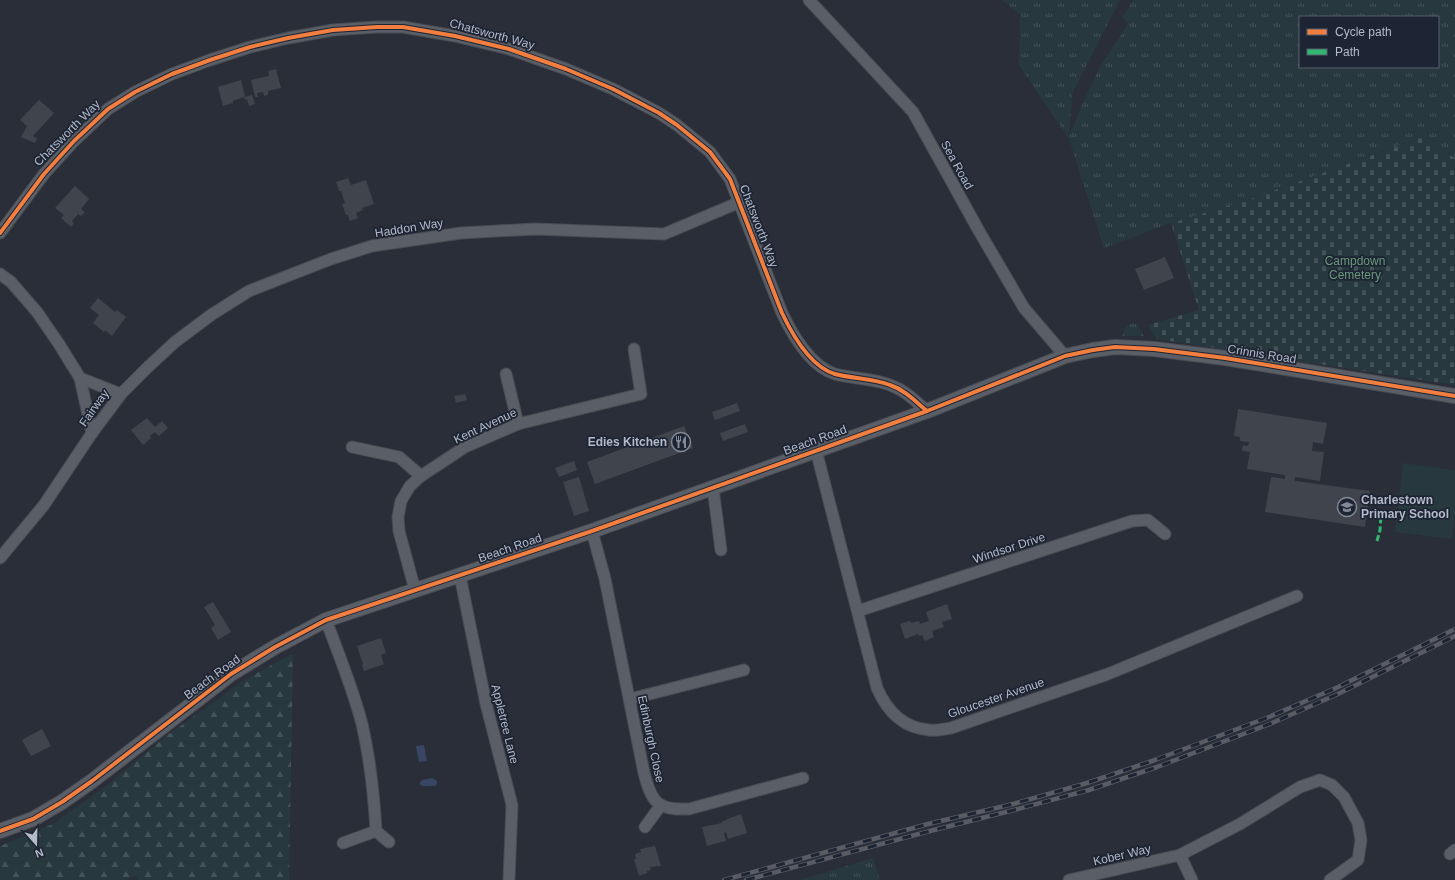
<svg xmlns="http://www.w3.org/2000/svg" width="1455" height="880" font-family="Arial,sans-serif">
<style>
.grass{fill:url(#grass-tufts);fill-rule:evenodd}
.forest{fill:url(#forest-firs)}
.cemetery{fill:url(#cemetery-stones)}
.green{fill:#27383e}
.water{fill:#384663}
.building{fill:#40444d}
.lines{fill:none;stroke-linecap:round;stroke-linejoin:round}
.minor-casing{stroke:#484b52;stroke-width:13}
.tertiary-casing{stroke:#484b52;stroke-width:16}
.minor{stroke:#5a5e66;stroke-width:11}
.tertiary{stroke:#5a5e66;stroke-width:14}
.rail-casing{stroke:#595c64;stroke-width:4.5}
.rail{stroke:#1d2433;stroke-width:3;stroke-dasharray:9;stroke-linecap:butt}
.quiet{stroke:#33b770;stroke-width:3;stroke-dasharray:6 3;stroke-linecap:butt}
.cycleway-casing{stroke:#1d2433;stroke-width:6}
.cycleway{stroke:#f27e40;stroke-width:4}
.labels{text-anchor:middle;stroke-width:3.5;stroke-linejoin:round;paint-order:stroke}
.street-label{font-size:12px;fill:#b4bac9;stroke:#1d2433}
.park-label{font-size:12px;fill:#6b9a7a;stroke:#1d2433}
.poi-label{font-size:12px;font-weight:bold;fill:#b4bac9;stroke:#1d2433;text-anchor:end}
</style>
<defs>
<pattern id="grass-tufts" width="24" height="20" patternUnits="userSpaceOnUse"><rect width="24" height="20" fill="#27383e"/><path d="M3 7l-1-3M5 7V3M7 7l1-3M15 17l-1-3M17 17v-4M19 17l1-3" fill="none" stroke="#445359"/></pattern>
<pattern id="forest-firs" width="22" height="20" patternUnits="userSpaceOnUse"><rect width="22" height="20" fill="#27383e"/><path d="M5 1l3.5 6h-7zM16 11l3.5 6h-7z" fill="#445359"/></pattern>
<pattern id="cemetery-stones" width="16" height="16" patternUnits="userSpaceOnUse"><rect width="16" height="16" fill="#27383e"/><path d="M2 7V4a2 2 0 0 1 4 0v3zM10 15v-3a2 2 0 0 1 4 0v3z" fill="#445359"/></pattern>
</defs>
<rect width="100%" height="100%" fill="#2a2e38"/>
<g class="grass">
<path d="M1002,0h118l-48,94 -3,43 15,-37 16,-33 28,-43 -5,-7 10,-17h322v158l-36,-20 -174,63 -74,22 -67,25 -35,-109 -50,-74 1,-50zM1300,17h138v50h-138z"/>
<path d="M1135,323l4,4 5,9h-22l5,-11z"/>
<path d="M873,858l7,22h-80z"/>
</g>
<path class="forest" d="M293,653l-4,227h-151l-2,-4 -12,4h-124v-34l53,-22 53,-38 63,-52 74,-53z"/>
<path class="cemetery" d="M1420,138l35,20v227l-298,-46 -9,-14 51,-15 -28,-87 74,-22z"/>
<path class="green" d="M1403,463l52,7v45l-3,24 -57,-7z"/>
<g class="water">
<path d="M424,745l3,16 -8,1 -3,-16z"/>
<path d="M432,778l5,3v3l-2,2h-13l-3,-2 3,-4z"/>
</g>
<g class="building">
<path d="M276,69l5,19 -13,3v4l-4,1 -1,-4 -6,1 1,4h-3l-4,-17 18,-4 -1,-5z"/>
<path d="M241,80l4,17 7,-2 3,9 -6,2 -2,-7 -2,1 -1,-3 -11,4v2l-10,3 -5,-19z"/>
<path d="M39,100l15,13 -21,23 4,2 -2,5 -14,-6 6,-11 -7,-6z"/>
<path d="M348,178l3,7 15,-5 8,24 -12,4 1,2 -7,3 2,5 -8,3 -2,-6h-2l-4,-11 3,-1 -4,-12h-2l-3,-9z"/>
<path d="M75,186l14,13 -8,10 4,3 -4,4 -3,-2 -6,7 2,2 -3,4 -10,-9 3,-3 -9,-7z"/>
<path d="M1165,257l9,21 -30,12 -9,-21z"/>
<path d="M98,298l17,14 2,-2 9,7 -14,19 -7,-6 -1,2 -11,-9 6,-8 -9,-7z"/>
<path d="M465,394l2,6 -11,3 -2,-7z"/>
<path d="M737,403l3,8 -25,9 -3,-8z"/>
<path d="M1238,409l89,14 -4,21 -10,-2 -1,9 12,1 -4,29 -25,-4v4l75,10 -5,36 -100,-15 6,-35 14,2v-4l-38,-6 3,-17 -8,-1 1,-6 5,1 1,-4 -9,-1v-4l-6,-1z"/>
<path d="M147,418l8,9 7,-6 6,7 -9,8 -4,-4 -5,4 1,2 -8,7 -12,-15z"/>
<path d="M745,424l3,8 -25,9 -3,-8z"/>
<path d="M684,426l9,22 -98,36 -8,-22z"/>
<path d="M574,461l3,9 -18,7 -4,-9z"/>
<path d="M579,477l10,34 -15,5 -11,-34z"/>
<path d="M213,602l18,30 -13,8 -7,-12 4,-3 -11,-18z"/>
<path d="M947,604l5,15 -10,3 2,5 -12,4 2,6 -9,4 -3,-6 -3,1 -1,-2 -13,5 -5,-15 10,-3 1,2 8,-2 1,3 9,-3 -3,-9z"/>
<path d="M381,638l5,15 -5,2 3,9 -20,7 -2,-6 1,-1 -6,-18z"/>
<path d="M42,729l9,17 -20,10 -9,-16z"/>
<path d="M741,814l6,19 -19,6 -2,-7 -2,1 2,8 -19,5 -5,-19 20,-4 -1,-1 6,-2v-1z"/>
<path d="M655,846l6,20 -11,1 1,3 -4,1v2l-8,3 -5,-17h2l-1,-5 6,-2 -1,-3z"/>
</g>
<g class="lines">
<g class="minor-casing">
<g id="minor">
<path d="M809,0l104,112 66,119 45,77 41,48"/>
<path d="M0,233l44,-59 30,-33 34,-32 27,-17 37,-18 38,-14 40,-13 38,-9 45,-8 44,-3h26l52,9 54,13 57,20 47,20 46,24 18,12 33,27 20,27 52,134c10,21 29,54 53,61 18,5 38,4 55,11 15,5 25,16 37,26"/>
<path d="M0,274l11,8 26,30 22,32 21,34 41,16"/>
<path d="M506,374l12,50"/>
<path d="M80,378l12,55"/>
<path d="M352,447l47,10 22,19"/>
<path d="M816,450l61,238c10,23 26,40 52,42 7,1 15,-1 22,-2l157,-54 189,-78"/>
<path d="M713,488l8,62"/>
<path d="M592,531l13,48 39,194c8,30 13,37 45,36l114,-31"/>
<path d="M0,558l44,-53 48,-72 29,-39 27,-27 27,-25 36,-27 38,-24 82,-32 41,-13 89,-13 74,-4 129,5 76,-32"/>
<path d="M460,576l26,128 26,101 -3,75"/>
<path d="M415,590l-16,-59 -1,-14 3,-16 9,-15 11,-10 44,-29 53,-23 123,-30 -7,-45"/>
<path d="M858,611l274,-90 16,-1 17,14"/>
<path d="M326,620c13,35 27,69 36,104 8,35 12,71 14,107"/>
<path d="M630,699l114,-29"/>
<path d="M645,827l16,-22"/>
<path d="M376,831l13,11"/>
<path d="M343,843l33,-12"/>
<path d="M1450,854l5,-4"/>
<path d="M1180,855l12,25"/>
<path d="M1069,880l111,-25 60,-31 60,-37 20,-7 12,5 12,12 14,26 3,17 -3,20 -28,20"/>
</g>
</g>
<g class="tertiary-casing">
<path id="tertiary" d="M0,831l33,-12 29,-17 30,-21 139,-107 44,-27 51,-27 266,-89 335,-120 138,-55 28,-6 22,-3 39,2 71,9 230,38"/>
</g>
<use href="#minor" class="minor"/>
<use href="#tertiary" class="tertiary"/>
<g class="rail-casing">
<g id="rail">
<path d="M724,880l204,-56 85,-20 74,-21 68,-23 114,-43 67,-29 119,-59"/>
<path d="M746,880l184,-49 84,-21 75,-20 68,-23 115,-44 66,-29 117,-58"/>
</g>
</g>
<use href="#rail" class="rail"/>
<path class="quiet" d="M1377,541l3,-11 1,-14"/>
<g class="cycleway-casing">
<g id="cycleway">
<path d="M0,233l44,-59 30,-33 34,-32 27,-17 37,-18 38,-14 40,-13 38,-9 45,-8 44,-3h26l52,9 54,13 57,20 47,20 46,24 18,12 33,27 20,27 52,134c10,21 29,54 53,61 18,5 38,4 55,11 15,5 25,16 37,26"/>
<path d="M0,831l33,-12 29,-17 30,-21 139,-107 44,-27 51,-27 266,-89 335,-120 138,-55 28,-6 22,-3 39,2 71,9 230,38"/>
</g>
</g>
<use href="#cycleway" class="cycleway"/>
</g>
<defs>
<g id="restaurant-ring" transform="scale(1)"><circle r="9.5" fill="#1d2433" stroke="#848996" stroke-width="1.5"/><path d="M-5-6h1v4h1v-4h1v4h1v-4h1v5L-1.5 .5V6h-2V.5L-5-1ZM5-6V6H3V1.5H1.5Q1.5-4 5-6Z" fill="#848996"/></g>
<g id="school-ring" transform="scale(1)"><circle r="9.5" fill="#1d2433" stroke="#848996" stroke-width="1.5"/><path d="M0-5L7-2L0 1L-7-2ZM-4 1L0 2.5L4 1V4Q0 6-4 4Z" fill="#848996"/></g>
</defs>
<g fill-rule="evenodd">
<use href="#restaurant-ring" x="681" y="442"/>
<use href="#school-ring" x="1347" y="507"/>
</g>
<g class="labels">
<g class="street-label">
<text transform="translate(492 34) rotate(15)" y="4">Chatsworth Way</text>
<text transform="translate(67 133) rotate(-45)" y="4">Chatsworth Way</text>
<text transform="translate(957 165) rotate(61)" y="4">Sea Road</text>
<text transform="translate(759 226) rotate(69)" y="4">Chatsworth Way</text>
<text transform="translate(409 228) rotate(-9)" y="4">Haddon Way</text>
<text transform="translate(1262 354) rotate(9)" y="4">Crinnis Road</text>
<text transform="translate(94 408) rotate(-55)" y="4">Fairway</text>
<text transform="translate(485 426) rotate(-25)" y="4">Kent Avenue</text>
<text transform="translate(815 440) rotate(-20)" y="4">Beach Road</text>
<text transform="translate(510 548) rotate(-19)" y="4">Beach Road</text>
<text transform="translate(1009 548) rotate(-18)" y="4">Windsor Drive</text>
<text transform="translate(212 677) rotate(-36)" y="4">Beach Road</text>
<text transform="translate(996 698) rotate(-19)" y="4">Gloucester Avenue</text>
<text transform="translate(505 724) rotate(76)" y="4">Appletree Lane</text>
<text transform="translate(651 739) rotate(78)" y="4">Edinburgh Close</text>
<text transform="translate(1122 855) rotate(-13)" y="4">Kober Way</text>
</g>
<g class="park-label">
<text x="1355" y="265">Campdown<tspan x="1355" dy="14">Cemetery</tspan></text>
</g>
<g class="poi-label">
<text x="667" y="446">Edies Kitchen</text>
<text x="1361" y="504" text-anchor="start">Charlestown<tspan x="1361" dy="14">Primary School</tspan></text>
</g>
</g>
<rect x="1299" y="16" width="140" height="52" fill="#1d2433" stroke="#59606f"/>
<rect x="1307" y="29" width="20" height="6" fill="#f27e40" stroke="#59606f"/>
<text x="1335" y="36" font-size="12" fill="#b4bac9">Cycle path</text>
<rect x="1307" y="49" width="20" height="6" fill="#33b770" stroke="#59606f"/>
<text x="1335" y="56" font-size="12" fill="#b4bac9">Path</text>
<g transform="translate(36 844) rotate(160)" stroke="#1d2433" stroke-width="3" paint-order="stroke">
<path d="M0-3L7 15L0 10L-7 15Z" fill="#b4bac9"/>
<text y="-6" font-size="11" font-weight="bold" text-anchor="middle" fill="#b4bac9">N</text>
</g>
</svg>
